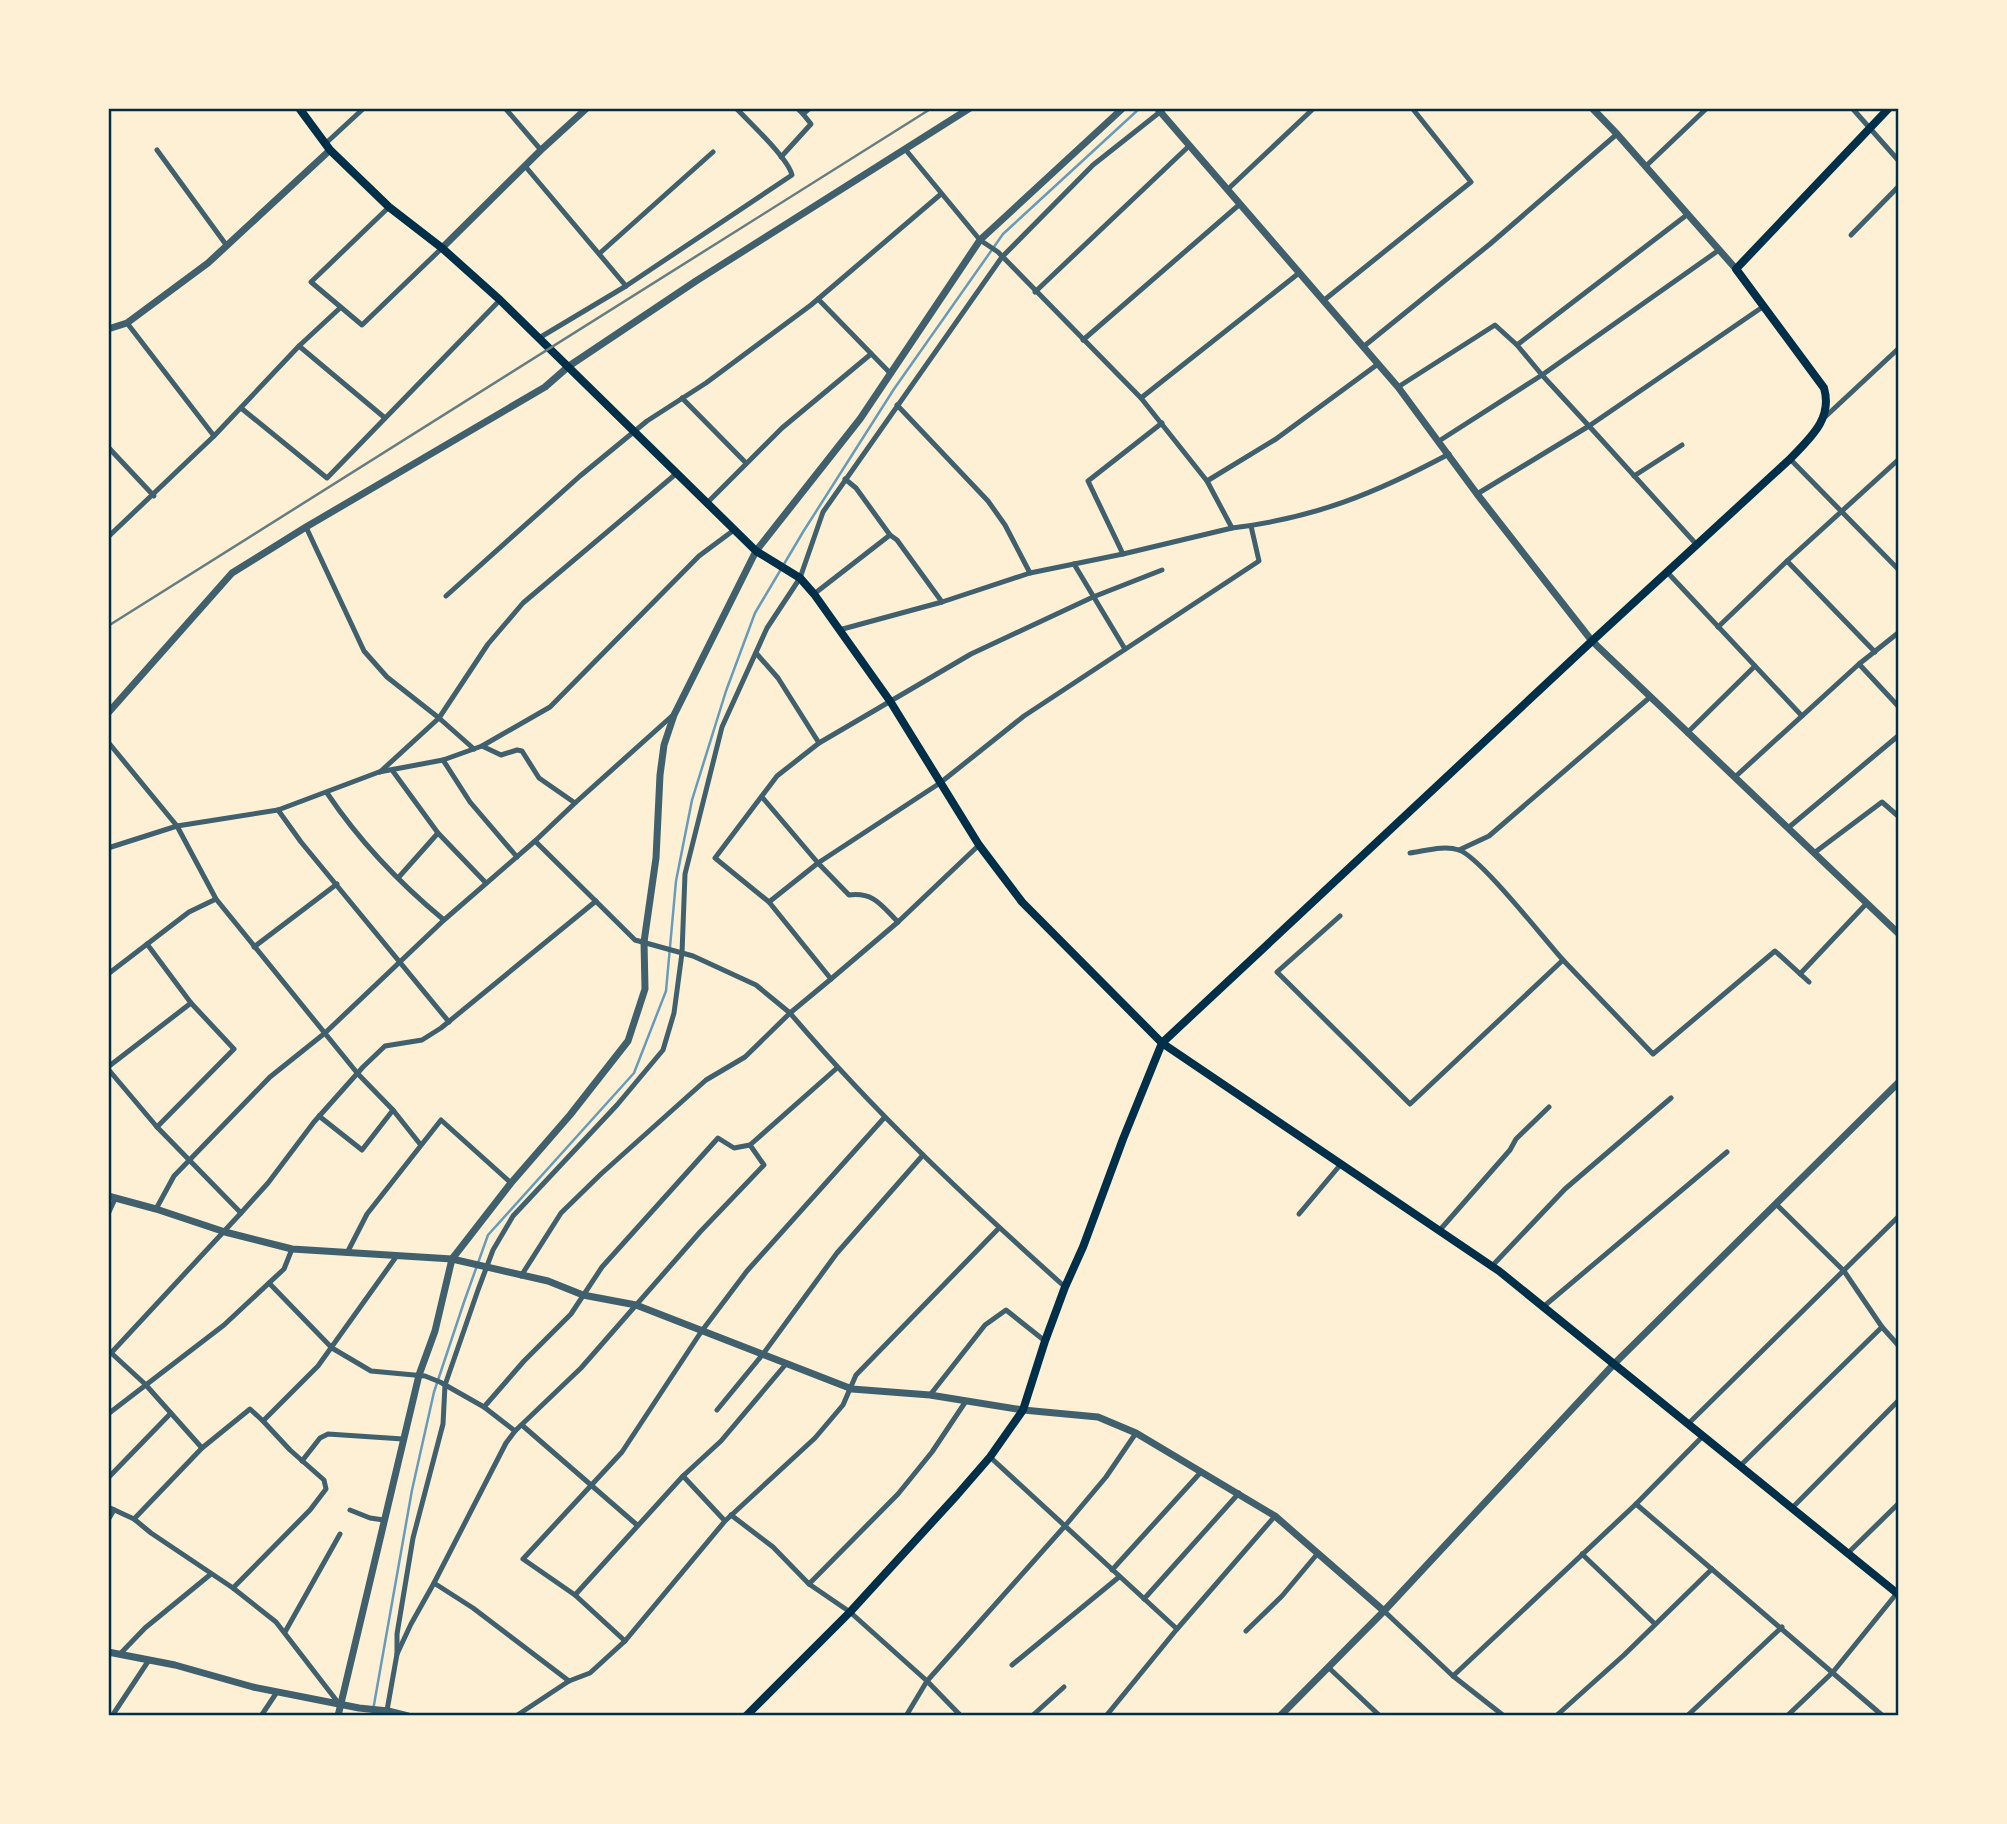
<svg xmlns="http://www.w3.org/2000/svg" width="2007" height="1824" font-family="Poppins,sans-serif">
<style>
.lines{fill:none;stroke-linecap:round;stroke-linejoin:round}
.stream{stroke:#669bbc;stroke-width:2.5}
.minor{stroke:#3f606c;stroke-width:5}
.tertiary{stroke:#3f606c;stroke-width:7}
.secondary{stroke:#003049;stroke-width:8}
.rail{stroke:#657d81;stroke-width:2.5}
.neatline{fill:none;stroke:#003049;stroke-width:2.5}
</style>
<rect width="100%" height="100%" fill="#fdf0d5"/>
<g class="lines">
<path class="stream" d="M372,1716l40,-226 22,-98 30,-90 24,-67 146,-162 32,-82 10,-110 16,-81 34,-109 29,-78 48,-81 91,-143 109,-155 137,-126"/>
<g class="minor">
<path d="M505,108l36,42"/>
<path d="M797,108l6,6 7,-6"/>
<path d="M1852,108l46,52"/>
<path d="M325,144l39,-36"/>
<path d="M905,149l75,91 18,12 143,146"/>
<path d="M157,150l70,96"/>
<path d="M781,157l30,-33 -8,-10"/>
<path d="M525,166l101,120"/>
<path d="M1646,166l61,-58"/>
<path d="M1227,190l87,-82"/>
<path d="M389,207l-78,75 51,43 80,-77"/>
<path d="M1851,235l47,-48"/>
<path d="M600,253l113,-101"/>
<path d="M1299,273l-158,125 66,83 25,47c83,-10 144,-35 217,-74"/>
<path d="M1035,292l154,-146"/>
<path d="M818,299l73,75"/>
<path d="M1323,301l148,-119 -59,-74"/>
<path d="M127,323l87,113"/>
<path d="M539,338l87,-52 166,-111c-4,-17 -42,-52 -56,-67"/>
<path d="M1083,340l157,-136"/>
<path d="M299,346l86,72"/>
<path d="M1363,347l127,-103 127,-110"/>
<path d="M1398,387l97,-62 22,20"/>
<path d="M682,398l64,65"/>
<path d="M897,405l91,96 17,24 25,48"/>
<path d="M241,408l86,70 173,-178"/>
<path d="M1825,417l73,-68"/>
<path d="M1162,423l-74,58 35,73 109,-26"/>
<path d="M1439,441l103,-66 -25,-30 171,-131"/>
<path d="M108,447l46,49"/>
<path d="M1790,459l108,110"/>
<path d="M1634,476l48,-31"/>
<path d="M845,479l11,9 34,47 7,5 45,62"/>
<path d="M1207,481l69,-42 102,-75"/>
<path d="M1477,494l112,-68 -47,-51 177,-125"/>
<path d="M707,503l75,-75 89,-74"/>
<path d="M306,527l58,124 23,26 52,41 35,31"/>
<path d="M108,537l106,-101 85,-90 41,-38"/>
<path d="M1697,545l-108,-119 175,-120"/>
<path d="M1787,561l88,91"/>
<path d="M1074,564l51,85"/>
<path d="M1162,570l-69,27 -122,57 -152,89 -42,33 -62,82 54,44 49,-39 122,-80 84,-67 235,-155 -8,-35"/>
<path d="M1667,572l135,144"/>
<path d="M814,594l76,-59"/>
<path d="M446,596l134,-120 67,-55 59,-38 105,-78 130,-111"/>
<path d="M1718,627l69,-66 111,-101"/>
<path d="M839,630l103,-28 88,-29 93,-19"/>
<path d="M756,653l22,25 41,65"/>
<path d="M1859,664l39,42"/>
<path d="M1687,733l68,-67"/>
<path d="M108,742l69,84 39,73 142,175 35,36 27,34"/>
<path d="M482,746l68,-39 149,-151 35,-26"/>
<path d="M443,760l27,42 47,55"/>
<path d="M392,770l46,63 48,50"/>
<path d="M380,772l59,-54 49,-74 35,-41 154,-130"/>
<path d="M1735,777l124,-113 39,-31"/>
<path d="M327,793c33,49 71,89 117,127"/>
<path d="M762,797l56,66 31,32c25,-3 32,10 49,27"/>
<path d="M278,810l23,32 148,180"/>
<path d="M1788,828l110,-92"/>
<path d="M108,848l69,-22 101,-16 101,-38 64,-12 39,-14 19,9 16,-5 5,1 17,27 36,25 97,-87"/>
<path d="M1459,850l30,-14 160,-138"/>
<path d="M1814,853l68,-51 16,14"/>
<path d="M398,878l40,-45"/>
<path d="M769,902l62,77 67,-57 81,-77"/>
<path d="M1340,916l-63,56 133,132 153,-144c-19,-21 -83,-103 -104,-110 -15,-5 -34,1 -49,3"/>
<path d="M147,944l44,59 43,46 -77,78"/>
<path d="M254,947l83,-63"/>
<path d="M1563,960l90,94 122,-103 34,31"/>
<path d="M108,974l81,-62 27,-13"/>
<path d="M1800,974l67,-71"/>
<path d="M831,979l-41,34c84,99 178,187 275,274"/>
<path d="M108,1067l83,-64"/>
<path d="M108,1069l49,58 84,86"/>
<path d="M319,1116l43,34 31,-40"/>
<path d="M1776,1204l68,67 38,56 16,18"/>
<path d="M156,1209l18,-33 96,-99 55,-44 119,-113 91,-79 40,-38"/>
<path d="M108,1214l7,-15"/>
<path d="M1299,1214l42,-50"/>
<path d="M1439,1231l71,-81 6,-11 33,-32"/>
<path d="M347,1253l20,-39 74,-94 70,63"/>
<path d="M1492,1266l73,-77 106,-91"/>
<path d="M521,1276l40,-63 40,-39 105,-94 39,-23 45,-44 -34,-28 -63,-29 -58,-16 -100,-99"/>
<path d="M269,1283l63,65 39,23 54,5 15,6 44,25 40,-46 47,-47 31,-47 116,-129 16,10 16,-3"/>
<path d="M1543,1307l184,-155"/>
<path d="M108,1350l37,34 57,64"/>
<path d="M112,1352l129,-139 27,-30 46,-61 49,-55 22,-21 37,-6 19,-12 155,-127"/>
<path d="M930,1395l55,-70 21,-15 39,31"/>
<path d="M484,1407l31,24"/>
<path d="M717,1410l46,-56 74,-101 86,-98"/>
<path d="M108,1414l116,-89 60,-56 8,-20"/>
<path d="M1688,1424l210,-207"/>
<path d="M523,1426l114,99"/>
<path d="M990,1457l187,172 98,-113"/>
<path d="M302,1461l18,-23 8,-4 75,5"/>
<path d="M1740,1466l142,-139"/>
<path d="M683,1476l42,45"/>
<path d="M108,1478l63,-65"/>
<path d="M1636,1504l247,212"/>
<path d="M108,1507l26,12 17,14 82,55 43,34 64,83"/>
<path d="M1792,1508l106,-107"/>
<path d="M350,1510l20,8 14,2"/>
<path d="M731,1515l42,32 36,37 41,28 77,69 137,-154 42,-50 30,-44"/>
<path d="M134,1519l68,-71 48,-39 13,12 55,-55 78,-109"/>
<path d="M108,1520l6,-10"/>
<path d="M1848,1553l50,-49"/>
<path d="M1582,1554l73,70"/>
<path d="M1112,1570l89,-98"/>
<path d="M434,1583l39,25 96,73"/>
<path d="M809,1584l89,-90 34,-42 34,-51"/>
<path d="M233,1588l77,-78 16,-21 -2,-9 -34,-30 -27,-29"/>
<path d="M575,1595l108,-119 38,-35 65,-77"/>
<path d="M1144,1599l95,-106"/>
<path d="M1384,1611l69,65 51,40"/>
<path d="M1246,1631l36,-35 36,-43"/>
<path d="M285,1632l55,-98"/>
<path d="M625,1641l-50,-46 -52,-36 99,-107 79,-120 46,-61 137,-153"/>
<path d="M120,1654l25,-26 66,-54"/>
<path d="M397,1654v-20l16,-96 30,-114 2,-39 33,-95 15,-40 20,-34 104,-111 46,-55 11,-37 8,-60 3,-79 37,-147 45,-99 33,-50 23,-66 179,-255 91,-92 72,-57"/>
<path d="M1012,1665l107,-88"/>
<path d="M1328,1667l52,49"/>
<path d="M1453,1676l183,-172 67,-68"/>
<path d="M112,1716l37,-56"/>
<path d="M261,1716l16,-24"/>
<path d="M386,1716l11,-62 14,-30 23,-41 72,-140 9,-12 66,-63 119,-136 64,-67 -14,-20 87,-77"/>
<path d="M516,1716l53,-35 21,-8 35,-32 100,-120 90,-83 28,-33 13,-30 143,-147"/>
<path d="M906,1716l21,-35 34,35"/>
<path d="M1032,1716l32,-29"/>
<path d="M1106,1716l71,-87"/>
<path d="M1556,1716l68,-61 88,-86"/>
<path d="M1687,1716l95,-89"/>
<path d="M1787,1716l46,-44 64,-79"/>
</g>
<g class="tertiary">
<path d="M1157,108l241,279 79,107 115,147 306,292"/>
<path d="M1592,108l25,26 119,135"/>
<path d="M442,248l99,-98 46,-42"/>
<path d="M108,329l19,-6 81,-60 122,-113"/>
<path d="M108,713l124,-140 74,-46 239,-140 24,-21 127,-85 274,-173"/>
<path d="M108,1196l48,13 69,23 67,17 160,10 96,22 35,14 53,10 216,84 78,6 93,15 75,7 38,16 139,83 109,95"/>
<path d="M108,1652l67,13 78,22 106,21 29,3 20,5"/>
<path d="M338,1716l81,-341 16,-44 17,-72 59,-76 59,-68 58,-74 17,-52 -1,-47 12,-84 4,-83 4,-30 10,-30 82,-164 104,-132 120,-179 143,-132"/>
<path d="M1280,1716l104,-105 230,-247 284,-281"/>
</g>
<g class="secondary">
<path d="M299,108l31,42 59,57 53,41 58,52 256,251 44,27 14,16 76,107 89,144 43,57 140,141 337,228 399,323"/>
<path d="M746,1716l104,-104 107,-117 33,-38 33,-47 22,-69 20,-54 18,-40 40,-108 39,-96 430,-402 198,-182c20,-21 43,-40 34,-71l-88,-119 153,-161"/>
</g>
<path class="rail" d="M108,626l824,-518"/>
</g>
<rect width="2007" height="1824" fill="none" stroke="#fdf0d5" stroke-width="220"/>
<rect x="110" y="110" width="1787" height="1604" class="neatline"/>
</svg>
